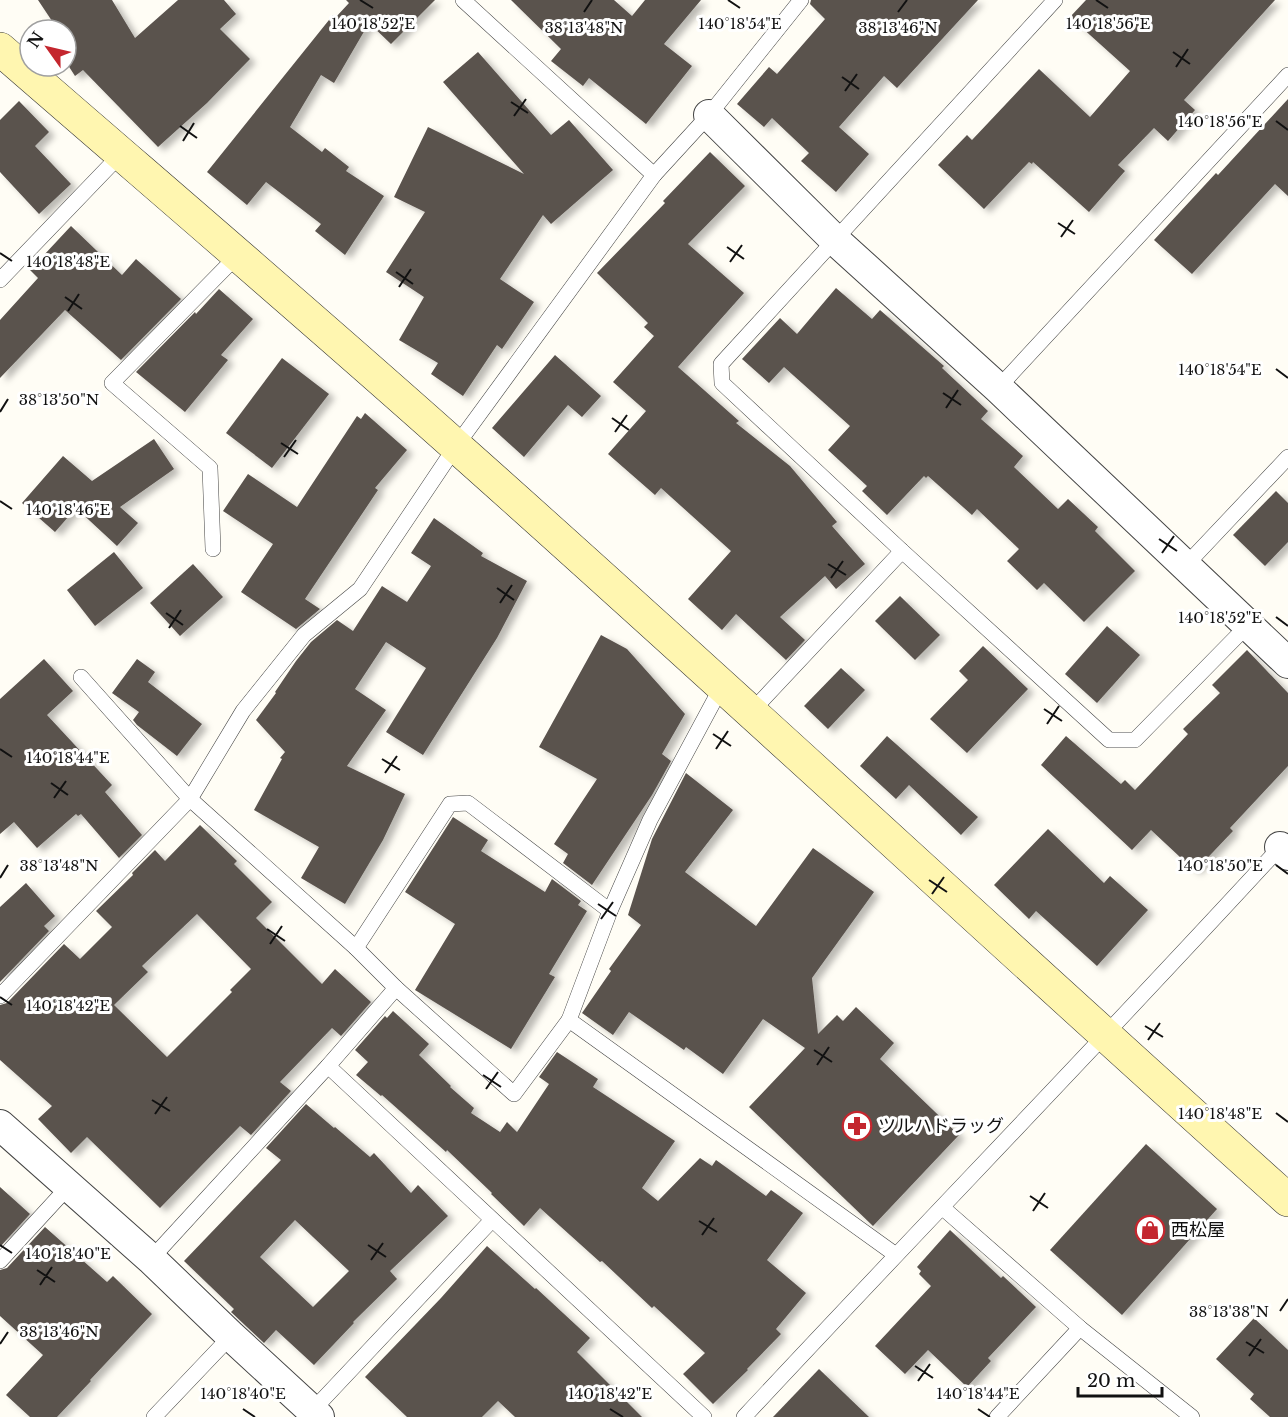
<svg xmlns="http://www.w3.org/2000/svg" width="1288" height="1417" font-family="'Libre Baskerville','Noto Sans JP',serif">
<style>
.building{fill:#5a524d;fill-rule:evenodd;filter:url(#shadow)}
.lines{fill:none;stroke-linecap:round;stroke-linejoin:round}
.lane-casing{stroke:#444;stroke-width:16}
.street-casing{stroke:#444;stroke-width:32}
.secondary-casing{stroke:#333;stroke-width:34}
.lane{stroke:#fff;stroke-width:15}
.street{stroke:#fff;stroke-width:30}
.secondary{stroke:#fff6b0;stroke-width:33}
.ticks{fill:none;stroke:#111;stroke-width:2}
.labels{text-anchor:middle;stroke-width:6;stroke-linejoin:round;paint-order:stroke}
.poi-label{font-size:18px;fill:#111;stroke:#fff;text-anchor:start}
.ticks-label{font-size:15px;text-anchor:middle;fill:#111;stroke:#fff;stroke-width:6;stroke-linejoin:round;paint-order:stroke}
</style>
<defs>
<filter id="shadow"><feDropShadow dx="6" dy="4" stdDeviation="3" flood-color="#0004"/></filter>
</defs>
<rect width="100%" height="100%" fill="#fffdf5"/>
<g class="building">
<path d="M38,0h74l23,38 43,-38h46l12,14 -16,15 30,30 -43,44 -49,44 -75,-77 -8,6 -9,-14v-32h-8z"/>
<path d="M346,0h89l-44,44 -22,-21 -35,60 -13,-8 -31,52 32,25 3,-4 24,19 -3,4 38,25 -39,59 -30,-24 6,-7 -55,-42 -19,23 -40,-33 126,-157 3,2 13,-14z"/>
<path d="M511,0h103l18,16 13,-16h56l-37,44 28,22 -46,58 -57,-46 -6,8 -32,-25 10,-12z"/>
<path d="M811,0h167l-81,88 -13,-12 -45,51 30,27 -33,38 -35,-31 8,-8 -37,-35 -8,9 -27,-23 32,-37 8,7 48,-55 -15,-15z"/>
<path d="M1086,0h189l-91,100 11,10 -27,31 -14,-13 -36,37 7,6 -36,41 -56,-50 -1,2 -3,-2 -45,47 -46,-44 29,-30 5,5 67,-71 51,48 40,-46 -60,-54z"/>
<path d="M478,52l73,83 18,-15 44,50 -62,54 -8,-9 -43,64 34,23 -32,47 -5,-4 -34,51 -32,-22 7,-11 -39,-23 25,-43 -38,-25 39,-60 -31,-15 34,-70 96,47 -81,-92z"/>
<path d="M1288,99v97l-13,-12 -83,90 -38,-34 62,-67 2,2z"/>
<path d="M19,101l30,31 -14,14 36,38 -32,30 -39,-42v-52z"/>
<path d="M710,152l35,34 -57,58 56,49 -66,74 61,54 -3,2 54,43 47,56 -5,4 33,38 -29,25 -11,-13 -45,41 25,23 -19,20 -50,-46 -14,16 -34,-31 43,-48 -70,-63 -6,7 -47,-41 38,-43 -33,-29 41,-46 -10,-9 4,-4 -51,-50 68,-70 -2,-2z"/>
<path d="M71,226l51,49 14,-16 45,40 -60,61 -56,-50 -65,68v-58l38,-42 -8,-8z"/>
<path d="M836,288l36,31 8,-9 64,56 -2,2 46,43 -7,8 42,37 -9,11 44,42 10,-10 30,28 -3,4 40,40 -51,51 -40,-39 -7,7 -30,-29 12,-12 -42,-40 -5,6 -44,-39 -2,2 -2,-2 -37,39 -25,-24 5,-5 -39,-36 22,-24 -66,-59 -15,16 -27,-24 38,-41 17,16z"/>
<path d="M219,289l34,30 -32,36 7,5 -43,52 -49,-40 59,-60 1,2z"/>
<path d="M555,355l46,41 -19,21 -14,-12 -44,52 -32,-29z"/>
<path d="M282,358l47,36 -57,74 -46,-35z"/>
<path d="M365,413l42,37 -32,38 3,2 -73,109 15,10 -24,20 -55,-37 32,-48 -50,-33 25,-37 49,33 60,-91 4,3z"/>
<path d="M154,439l20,30 -54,38 18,16 -21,23 -41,-38 -21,24 -33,-29 41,-47 29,25z"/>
<path d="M1276,491l12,12v39l-23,24 -32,-31z"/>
<path d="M434,518l49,35 -2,3 46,25 -30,57 -74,117 -37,-23 40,-64 -40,-26 -31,47 31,21 -39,56 58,28 -22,46 -38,64 -44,-26 18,-31 -65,-37 28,-51 -2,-1 5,-6 -29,-32 20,-27 -1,-1 21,-31 15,-19 26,-22 16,11 29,-45 25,16 24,-36 -20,-13z"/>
<path d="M114,552l29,36 -48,38 -28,-36z"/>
<path d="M193,564l30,33 -43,39 -30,-33z"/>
<path d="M900,596l40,39 -25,25 -40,-39z"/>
<path d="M1107,626l33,29 -43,48 -32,-29z"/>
<path d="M601,635l26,14 58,65 -23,40 9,7 -19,34 -60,90 -29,-22 5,-9 -14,-10 43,-65 -58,-32z"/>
<path d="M983,646l45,43 -61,64 -37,-34 38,-39 -9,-9z"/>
<path d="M1247,650l41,43v73l-58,62 3,3 -38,40 -44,-41 -19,20 -91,-85 25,-29 55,48 4,-4 10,10 53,-56 -5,-5 37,-36 -8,-8z"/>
<path d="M44,659l29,32 -26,24 65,70 -7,7 37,43 -23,23 -38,-44 -3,2 -2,-2 -39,34 -23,-26 -14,12v-135z"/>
<path d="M137,659l18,13 -7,10 54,42 -25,32 -40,-31 -4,-5 6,-8 -27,-19z"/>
<path d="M841,668l24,22 -37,39 -24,-23z"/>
<path d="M887,736l91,81 -17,18 -52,-50 -13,14 -36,-33z"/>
<path d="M686,773l47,37 -48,62 71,54 57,-78 61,44 -62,86 6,56 19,-19 6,6 13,-14 38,36 -14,16 79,76 -86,91 -124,-119 56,-59 -42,-29 -40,55 -37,-27 -2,3 -55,-38 -16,23 -31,-22 29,-42 -2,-2 32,-44 -13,-10 24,-76z"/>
<path d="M453,817l35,23 -7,11 64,41 7,-13 29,22 -3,4 9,6 -38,63 6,3 -44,72 -96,-59 40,-66 -50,-32z"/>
<path d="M200,825l37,36 -3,3 38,38 -16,16 66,66 13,-15 36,33 -30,34 -9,-8 -52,54 11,9 -40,44 -11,-9 -80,82 -73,-71 -16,16 -33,-34 14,-13 -52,-46v-55l7,-2 57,-59 16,15 32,-32 -16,-16 37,-36 -1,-2 23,-23 10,11zM197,914l54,55 -21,21 2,2 -65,65 -53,-52 34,-33 -6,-6z"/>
<path d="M1048,829l56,54 6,-7 38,34 -51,56 -61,-55 -7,8 -35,-34z"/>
<path d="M26,883l29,33 -11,10 5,5 -49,51v-75z"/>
<path d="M393,1011l36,33 -10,11 32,31 -1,1 24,21 -3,5 29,19 7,-10 10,10 32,-48 -10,-7 18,-25 41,27 -5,8 82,54 -33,47 16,13 42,-43 12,8 4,-6 50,36 5,-6 32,23 -36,47 39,33 -30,36 5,5 -34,35 1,1 -35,34 -30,-30 22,-21 -51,-47 -2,2 -50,-47 -2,1 -60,-54 -16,18 -33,-32 1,-1 -45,-43 -1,2 -64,-57 -1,1 -25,-21 12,-13 -13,-12 30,-34 2,2z"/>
<path d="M306,1104l28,24 1,-1 35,30 4,-4 37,40 7,-8 30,31 -58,55 7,8 -44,43 1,1 -40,42 -38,-35 -12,13 -33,-31 3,-3 -50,-48 97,-101 -15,-12zM295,1220l54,51 -36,36 -53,-50z"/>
<path d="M1146,1144l71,65 -95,106 -72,-65z"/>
<path d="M0,1187l30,27 -30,33z"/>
<path d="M45,1227l62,55 6,-6 39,38 -62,66 1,1 -34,36h-27l-24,-22 37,-40 -43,-39v-46l7,-2z"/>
<path d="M950,1230l51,48 2,-2 33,31 -48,51 3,3 -24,26 -39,-37 -23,24 -30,-28 56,-60 -12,-12 2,-3 -4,-4z"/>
<path d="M487,1246l48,43 1,-1 54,50 -13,14 65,65h-127l-17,-16 -16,16h-75l-42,-40 76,-79z"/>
<path d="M1254,1318l34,32v67h-18l-20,-18 4,-5 -38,-35z"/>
<path d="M819,1369l50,48h-96z"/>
</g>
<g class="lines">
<g class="lane-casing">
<g id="lane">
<path d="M463,0l191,175"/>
<path d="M1055,0l-334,364 1,19 180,168 207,189h26l113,-115"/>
<path d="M0,280l121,-126"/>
<path d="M998,388l290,-313"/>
<path d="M213,549l-3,-81 -98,-85 125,-127"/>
<path d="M1186,565l102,-108"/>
<path d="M81,677l109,122 166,149 40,40 118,106 55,-74 41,-109 40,-91 72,-134"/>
<path d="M751,712l151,-161"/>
<path d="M356,948l94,-144 18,-1 142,108"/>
<path d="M0,996l190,-197 53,-88 61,-76 56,-46 96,-143 198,-271 55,-60 92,-115"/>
<path d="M569,1020l327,235"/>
<path d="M328,1066l376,351"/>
<path d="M943,1208l137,120 112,89"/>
<path d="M151,1259l177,-193 68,-78"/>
<path d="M0,1261l69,-75"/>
<path d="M312,1411l180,-191"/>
<path d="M154,1417l77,-81"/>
<path d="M744,1417c179,-192 362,-380 540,-574"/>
<path d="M997,1417l83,-89"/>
</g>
</g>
<g class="street-casing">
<g id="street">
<path d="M709,115l127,126 162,147 290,275"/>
<path d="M1280,847l8,8"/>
<path d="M0,1125l151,134 80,77 88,81"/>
</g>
</g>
<g class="secondary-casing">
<path id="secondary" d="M0,49c153,133 307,264 458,399 279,248 552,503 830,752"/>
</g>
<use href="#lane" class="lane"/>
<use href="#street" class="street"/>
<use href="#secondary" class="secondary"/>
</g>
<path class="ticks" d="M360,0l13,8M728,0l12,8M1096,0l12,8M584,12l8,-12M898,12l9,-12M1173,52l17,12M1176,67l12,-18M842,77l17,12M845,91l12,-17M511,102l17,11M514,116l12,-17M1276,121l12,9M180,126l17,12M183,141l11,-18M1058,223l17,11M1061,237l12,-17M727,247l17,12M0,253l12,8M730,262l12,-17M396,272l17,12M399,287l12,-18M65,297l17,12M68,311l11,-17M1276,369l12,9M943,393l18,12M946,408l12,-18M0,412l8,-13M612,418l17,12M615,432l12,-17M281,443l17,11M284,457l12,-17M0,501l12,8M1159,539l18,12M1162,553l12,-17M828,564l18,11M831,578l12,-17M497,588l17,12M500,603l12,-18M166,613l17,12M1276,617l12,9M169,628l12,-18M1044,709l18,12M1047,724l12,-18M713,734l18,12M0,749l12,8M716,749l12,-18M382,759l18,11M385,773l12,-17M51,783l17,12M54,798l12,-17M1276,865l12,9M0,878l8,-13M929,880l18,12M932,894l12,-17M598,904l18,12M601,919l12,-17M267,929l18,12M270,944l12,-18M0,997l12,8M1145,1026l18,11M1148,1040l12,-17M814,1050l18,12M817,1065l12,-18M483,1075l18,12M486,1089l12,-17M152,1100l18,11M1276,1113l12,9M155,1114l12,-17M1030,1196l18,12M1033,1211l12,-18M699,1221l18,11M702,1235l12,-17M0,1245l12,8M368,1245l18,12M371,1260l12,-17M37,1270l18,12M40,1285l12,-18M1280,1311l8,-12M1246,1342l18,11M0,1344l8,-12M1249,1356l12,-17M915,1366l18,12M918,1381l12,-17M243,1409l12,8M610,1409l13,8M978,1409l12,8"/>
<defs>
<g id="pharmacy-ring" transform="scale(1.5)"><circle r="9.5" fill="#fff" stroke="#c4262e" stroke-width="1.5"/><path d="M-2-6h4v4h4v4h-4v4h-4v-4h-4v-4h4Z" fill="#c4262e"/></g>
<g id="shop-ring" transform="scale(1.5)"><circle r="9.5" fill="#fff" stroke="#c4262e" stroke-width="1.5"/><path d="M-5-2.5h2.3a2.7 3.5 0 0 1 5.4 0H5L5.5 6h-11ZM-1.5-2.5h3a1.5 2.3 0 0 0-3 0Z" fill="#c4262e"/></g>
</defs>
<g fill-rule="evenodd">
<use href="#pharmacy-ring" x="857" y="1126"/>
<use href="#shop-ring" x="1150" y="1230"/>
</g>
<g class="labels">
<g class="poi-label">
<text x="878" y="1132">ツルハドラッグ</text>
<text x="1171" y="1236">西松屋</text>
</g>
</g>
<g class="ticks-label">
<text x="373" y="29">140°18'52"E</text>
<text x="740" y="29">140°18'54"E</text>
<text x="1108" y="29">140°18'56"E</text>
<text x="584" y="33">38°13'48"N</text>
<text x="898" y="33">38°13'46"N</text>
<text x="1220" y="127">140°18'56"E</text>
<text x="68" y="267">140°18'48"E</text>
<text x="1220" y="375">140°18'54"E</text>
<text x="59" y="405">38°13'50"N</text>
<text x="68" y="515">140°18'46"E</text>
<text x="1220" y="623">140°18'52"E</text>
<text x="68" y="763">140°18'44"E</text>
<text x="1220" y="871">140°18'50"E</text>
<text x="59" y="871">38°13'48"N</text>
<text x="68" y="1011">140°18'42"E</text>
<text x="1220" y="1119">140°18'48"E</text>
<text x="68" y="1259">140°18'40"E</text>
<text x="1229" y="1317">38°13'38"N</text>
<text x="59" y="1337">38°13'46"N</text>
<text x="243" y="1399">140°18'40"E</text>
<text x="610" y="1399">140°18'42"E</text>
<text x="978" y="1399">140°18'44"E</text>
</g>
<g transform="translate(48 48) rotate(304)"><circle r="28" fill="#ffffff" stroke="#a0a0a0" stroke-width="1.5"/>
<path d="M0-4.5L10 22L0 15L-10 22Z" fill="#c4262e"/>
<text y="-9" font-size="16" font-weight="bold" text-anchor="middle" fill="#111111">N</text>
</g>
<path d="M1078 1387v9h84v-9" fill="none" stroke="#111111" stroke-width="3"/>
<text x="1087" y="1387" font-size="18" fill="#111111" stroke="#ffffff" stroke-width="4.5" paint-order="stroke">20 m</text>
</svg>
